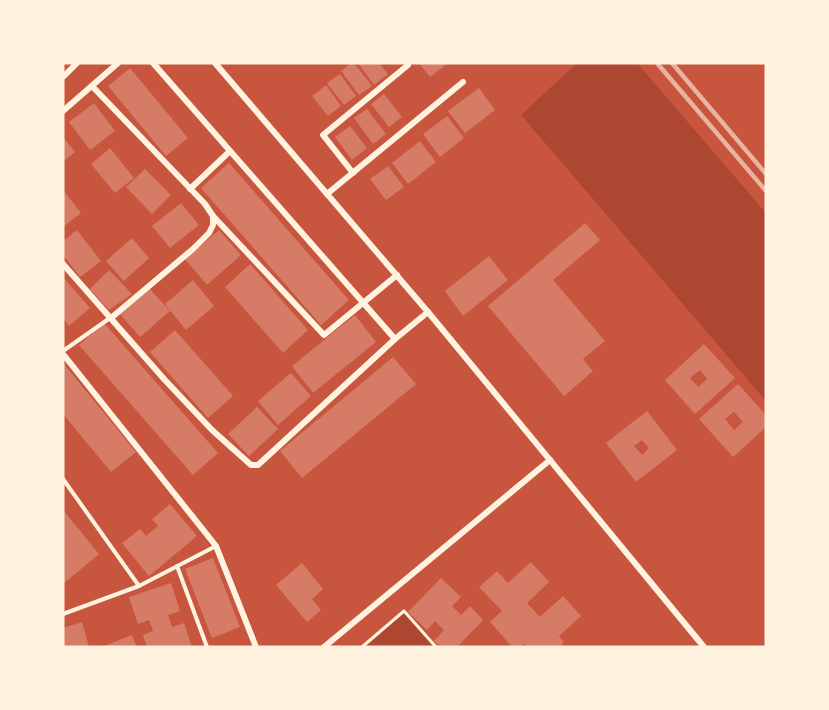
<svg xmlns="http://www.w3.org/2000/svg" width="829" height="710" font-family="'Times New Roman',serif">
<style>
.green{fill:#ae4732}
.building{fill:#d67c66;fill-rule:evenodd}
.lines{fill:none;stroke-linecap:round;stroke-linejoin:round}
.path{stroke:#fff3e0;stroke-width:3}
.service{stroke:#fff3e0;stroke-width:4}
.minor{stroke:#fff3e0;stroke-width:6}
.rail{stroke:#e9b49f;stroke-width:4.5}
</style>
<rect width="100%" height="100%" fill="#c8553d"/>
<g class="green">
<path d="M577,63h60l129,150v188l-245,-286z"/>
<path d="M404,611l32,36h-74z"/>
</g>
<g class="building">
<path d="M351,63h3l18,23 -13,9 -18,-24z"/>
<path d="M358,63h21l9,11 -14,11z"/>
<path d="M419,63h29l-18,14z"/>
<path d="M130,68l58,70 -22,18 -58,-70z"/>
<path d="M340,74l16,22 -12,9 -17,-22z"/>
<path d="M326,85l15,21 -13,10 -16,-20z"/>
<path d="M479,88l16,22 -30,23 -17,-22z"/>
<path d="M384,94l18,23 -13,10 -18,-23z"/>
<path d="M94,103l21,28 -25,19 -21,-28z"/>
<path d="M367,109l19,25 -13,10 -19,-26z"/>
<path d="M447,116l17,22 -24,19 -17,-23z"/>
<path d="M350,126l17,22 -15,12 -17,-23z"/>
<path d="M63,137l12,15 -12,10z"/>
<path d="M420,141l16,21 -28,22 -16,-21z"/>
<path d="M110,148l24,30 -19,15 -24,-29z"/>
<path d="M229,163l120,137 -28,25 -120,-137z"/>
<path d="M388,166l16,21 -18,13 -16,-21z"/>
<path d="M145,169l26,26 -19,19 -26,-27z"/>
<path d="M63,190l18,23 -18,14z"/>
<path d="M181,203l18,22 -29,23 -18,-22z"/>
<path d="M585,223l15,17 -47,40 52,61 -22,18 10,12 -29,25 -76,-90z"/>
<path d="M77,230l24,31 -21,16 -17,-22v-14z"/>
<path d="M219,230l22,25 -34,30 -22,-26z"/>
<path d="M132,238l17,20 -25,23 -18,-20z"/>
<path d="M489,256l19,24 -45,36 -18,-25z"/>
<path d="M250,264l58,66 -25,23 -58,-66z"/>
<path d="M109,270l23,24 -23,16 -19,-21z"/>
<path d="M63,277l27,31 -21,18 -6,-8z"/>
<path d="M193,280l21,26 -28,24 -21,-26z"/>
<path d="M149,288l21,23 -30,26 -20,-23z"/>
<path d="M355,315l21,27 -63,51 -21,-27z"/>
<path d="M104,323l114,130 -25,22 -114,-130z"/>
<path d="M175,330l58,66 -25,22 -58,-66z"/>
<path d="M704,344l31,34 -40,36 -30,-34zM700,370l7,9 -9,8 -8,-9z"/>
<path d="M393,357l23,27 -114,94 -22,-27z"/>
<path d="M63,363l73,89 -25,20 -48,-58z"/>
<path d="M291,373l20,23 -33,29 -20,-24z"/>
<path d="M738,384l28,31v12l-33,30 -34,-38zM734,412l9,10 -9,8 -9,-11z"/>
<path d="M257,407l21,22 -29,27 -21,-22z"/>
<path d="M647,411l30,39 -41,32 -30,-39zM642,440l7,8 -7,7 -8,-9z"/>
<path d="M170,504l27,32 -48,40 -27,-33 18,-14 6,7 12,-10 -6,-7z"/>
<path d="M63,510l36,44 -36,30z"/>
<path d="M213,558l27,69 -28,11 -27,-69z"/>
<path d="M531,562l18,20 -22,21 13,14 23,-21 18,20 -22,20 5,6 -5,5h-32l-3,-3 -4,3h-8l-22,-25 12,-11 -23,-24 18,-16 11,12z"/>
<path d="M302,563l21,26 -11,10 9,11 -14,12 -31,-37z"/>
<path d="M441,578l20,19 -9,9 9,9 9,-9 13,14 -26,27h-17l-6,-6 10,-11 -9,-9 -8,9 -19,-18z"/>
<path d="M171,583l9,28 -12,4 4,12 12,-4 8,24h-45l-4,-12 10,-4 -4,-11 -11,4 -9,-27z"/>
<path d="M82,622l7,25h-26v-19z"/>
<path d="M132,635l5,12h-35z"/>
</g>
<g class="lines">
<path class="path" d="M362,647l42,-36 32,36"/>
<g class="service">
<path d="M63,351l47,-33"/>
<path d="M63,479l76,107"/>
<path d="M177,566l30,81"/>
<path d="M63,614l76,-28 77,-40"/>
</g>
<g class="minor">
<path d="M153,63l242,276"/>
<path d="M215,63l213,249 276,335"/>
<path d="M63,77l14,-14"/>
<path d="M92,86l113,118 8,12v9l-4,8 -16,16 -82,69"/>
<path d="M63,111l55,-48"/>
<path d="M353,173l-30,-38 85,-70"/>
<path d="M190,189l40,-38"/>
<path d="M327,194l136,-112"/>
<path d="M213,216l111,119 73,-60"/>
<path d="M63,264l101,115 48,51 39,35h7l137,-126 33,-27"/>
<path d="M63,354l153,192 40,101"/>
<path d="M324,647l226,-187"/>
</g>
<g class="rail">
<path d="M657,63l109,128"/>
<path d="M672,63l94,111"/>
</g>
</g>
<rect width="829" height="710" fill="none" stroke="#fff3e0" stroke-width="129"/>
</svg>
